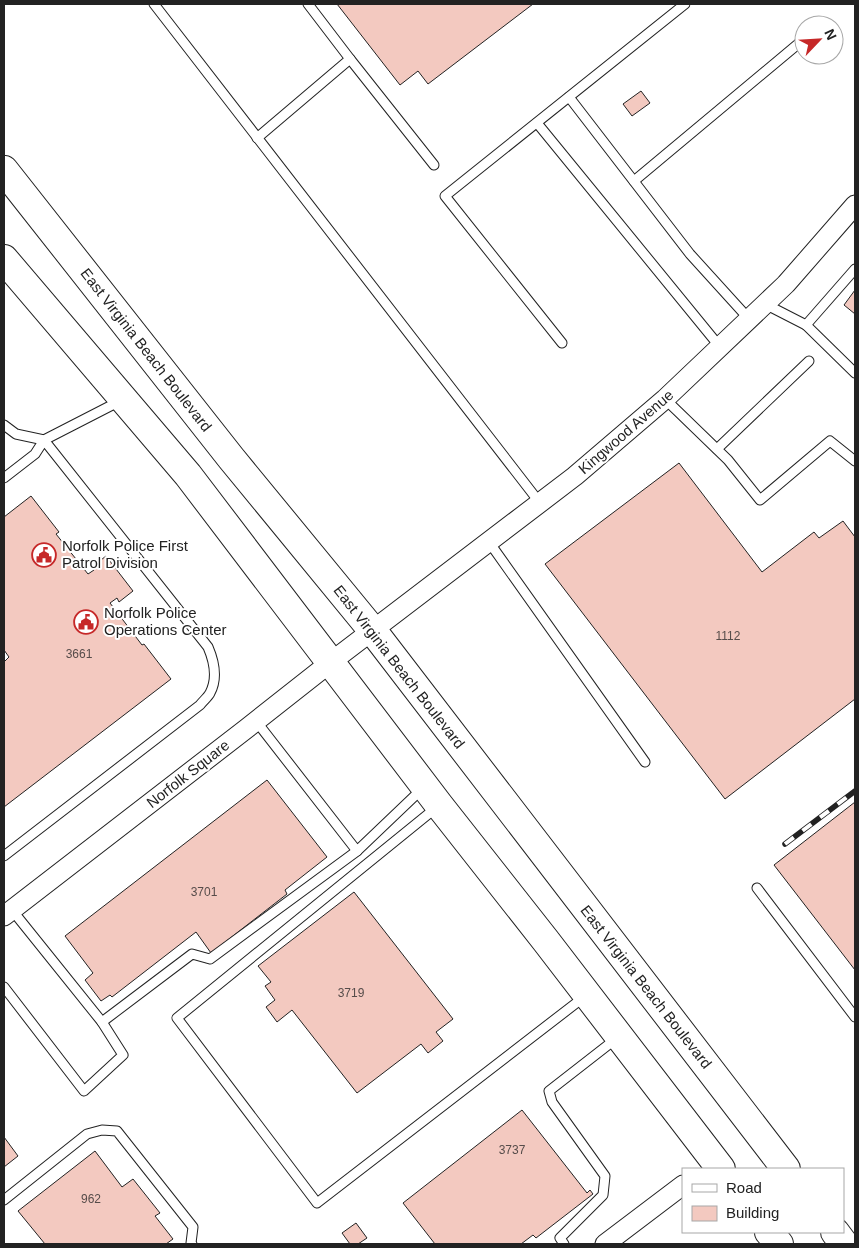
<svg xmlns="http://www.w3.org/2000/svg" width="859" height="1248" font-family="Arial,sans-serif">
<style>
.building{fill:#f3c9c0;stroke:#222}
.lines{fill:none;stroke-linecap:round;stroke-linejoin:round}
.service-casing{stroke:#222;stroke-width:11}
.minor-casing{stroke:#222;stroke-width:21}
.primary-casing{stroke:#222;stroke-width:30}
.service{stroke:#fff;stroke-width:9}
.minor{stroke:#fff;stroke-width:19}
.primary{stroke:#fff;stroke-width:28}
.rail-casing{stroke:#222;stroke-width:5.5}
.rail{stroke:#fff;stroke-width:4;stroke-dasharray:11;stroke-linecap:butt}
.labels{text-anchor:middle;stroke-width:4;stroke-linejoin:round;paint-order:stroke}
.number-label{font-size:12px;fill:#564c4a}
.street-label{font-size:15px;fill:#222;stroke:#fff}
.poi-label{font-size:15px;fill:#222;stroke:#fff;text-anchor:start}
</style>
<rect width="100%" height="100%" fill="#fff"/>
<g class="building">
<path d="M337,4h196l-105,80 -10,-13 -18,14z"/>
<path d="M641,91l9,12 -18,13 -9,-12z"/>
<path d="M855,290v24l-11,-9z"/>
<path d="M679,463l83,109 52,-40 5,6 24,-17 12,16v162l-130,100 -180,-235z"/>
<path d="M31,496l28,36 -3,2 32,40 6,-4 -2,-3 14,-11 27,35 -14,11 -2,-4 -7,5 32,42 2,-1 27,35 -167,128v-145l5,-5 -5,-7v-133z"/>
<path d="M267,780l60,77 -42,33 2,4 -76,59 -15,-21 -84,65 -2,-2 -9,6 -16,-21 8,-7 -28,-37z"/>
<path d="M855,802v168l-81,-105z"/>
<path d="M354,892l99,127 -17,13 7,9 -15,12 -7,-9 -64,49 -65,-83 -15,12 -11,-15 9,-7 -10,-14 6,-4 -13,-16z"/>
<path d="M522,1110l65,83 3,-3 3,4 -57,44 -3,-3 -12,9h-86l-32,-41z"/>
<path d="M4,1137l14,19 -14,11z"/>
<path d="M95,1151l27,36 11,-8 27,34 -5,3 18,23 -7,5h-121l-27,-33z"/>
<path d="M356,1223l11,15 -9,6h-8l-8,-11z"/>
</g>
<g class="lines">
<g class="service-casing">
<g id="service">
<path d="M154,4l386,499"/>
<path d="M350,59l84,106"/>
<path d="M569,97l121,157 59,65"/>
<path d="M537,123l183,224"/>
<path d="M257,138l93,-79 -42,-55"/>
<path d="M634,181l170,-142"/>
<path d="M765,304l41,21 49,48"/>
<path d="M806,325l49,-56"/>
<path d="M562,343l-117,-147 240,-192"/>
<path d="M665,399l63,61 32,40 70,-59 25,20"/>
<path d="M4,425l12,9 28,6 76,-39"/>
<path d="M717,449l92,-88"/>
<path d="M4,478l31,-24 9,-14 164,207c6,14 10,31 2,46 -2,4 -7,8 -10,12l-196,151"/>
<path d="M489,542l156,220"/>
<path d="M256,721l101,130 66,-63"/>
<path d="M437,807l-260,211 140,185 267,-206"/>
<path d="M757,888l98,129"/>
<path d="M4,987l80,104 39,-36 -21,-33 -90,-112"/>
<path d="M102,1022l90,-68 18,5 147,-108"/>
<path d="M4,1200l83,-66 15,-4 15,1 76,96 -2,16 1,1"/>
<path d="M564,1244l-4,-6 43,-43 2,-19 -53,-74 -3,-11 68,-53"/>
</g>
</g>
<g class="minor-casing">
<g id="minor">
<path d="M4,916l242,-187 85,-67 244,-186 90,-77 121,-115 69,-79"/>
<path d="M605,1244l78,-59"/>
</g>
</g>
<g class="primary-casing">
<g id="primary">
<path d="M4,170l227,288 142,173 413,538"/>
<path d="M4,259l184,216 251,330 107,136 175,228"/>
<path d="M769,1232l10,12"/>
<path d="M835,1232l9,12"/>
</g>
</g>
<use href="#service" class="service"/>
<use href="#minor" class="minor"/>
<use href="#primary" class="primary"/>
<g class="rail-casing">
<path id="rail" d="M785,844l70,-53"/>
</g>
<use href="#rail" class="rail"/>
</g>
<defs>
<g id="civic-ring" transform="scale(1.25)"><circle r="9.5" fill="#fff" stroke="#c62828" stroke-width="1.5"/><path d="M-.6-6.5H3V-4.5H.6V-3L4-1V1h2V6H-6V1h2V-1L-.6-3ZM-1.2 2.5V6h2.4V2.5Z" fill="#c62828"/></g>
</defs>
<g fill-rule="evenodd">
<use href="#civic-ring" x="44" y="555"/>
<use href="#civic-ring" x="86" y="622"/>
</g>
<g class="labels">
<g class="number-label">
<text x="728" y="640">1112</text>
<text x="79" y="658">3661</text>
<text x="204" y="896">3701</text>
<text x="351" y="997">3719</text>
<text x="512" y="1154">3737</text>
<text x="91" y="1203">962</text>
</g>
<g class="street-label">
<text transform="translate(146 350) rotate(52)" y="5">East Virginia Beach Boulevard</text>
<text transform="translate(626 432) rotate(-41)" y="5">Kingwood Avenue</text>
<text transform="translate(399 667) rotate(52)" y="5">East Virginia Beach Boulevard</text>
<text transform="translate(188 774) rotate(-38)" y="5">Norfolk Square</text>
<text transform="translate(646 987) rotate(52)" y="5">East Virginia Beach Boulevard</text>
</g>
<g class="poi-label">
<text x="62" y="551">Norfolk Police First<tspan x="62" dy="17">Patrol Division</tspan></text>
<text x="104" y="618">Norfolk Police<tspan x="104" dy="17">Operations Center</tspan></text>
</g>
</g>
<rect width="859" height="1248" fill="none" stroke="#222222" stroke-width="10"/>
<rect x="682" y="1168" width="162" height="65" fill="#ffffff" stroke="#a7a7a7"/>
<rect x="692" y="1184" width="25" height="8" fill="#ffffff" stroke="#a7a7a7"/>
<text x="726" y="1193" font-size="15" fill="#222222">Road</text>
<rect x="692" y="1206" width="25" height="15" fill="#f3c9c0" stroke="#a7a7a7"/>
<text x="726" y="1218" font-size="15" fill="#222222">Building</text>
<g transform="translate(819 40) rotate(65)"><circle r="24" fill="#ffffff" stroke="#a7a7a7"/>
<path d="M0-4L9 19L0 12L-9 19Z" fill="#c62828"/>
<text y="-8" font-size="14" font-weight="bold" text-anchor="middle" fill="#222222">N</text>
</g>
</svg>
